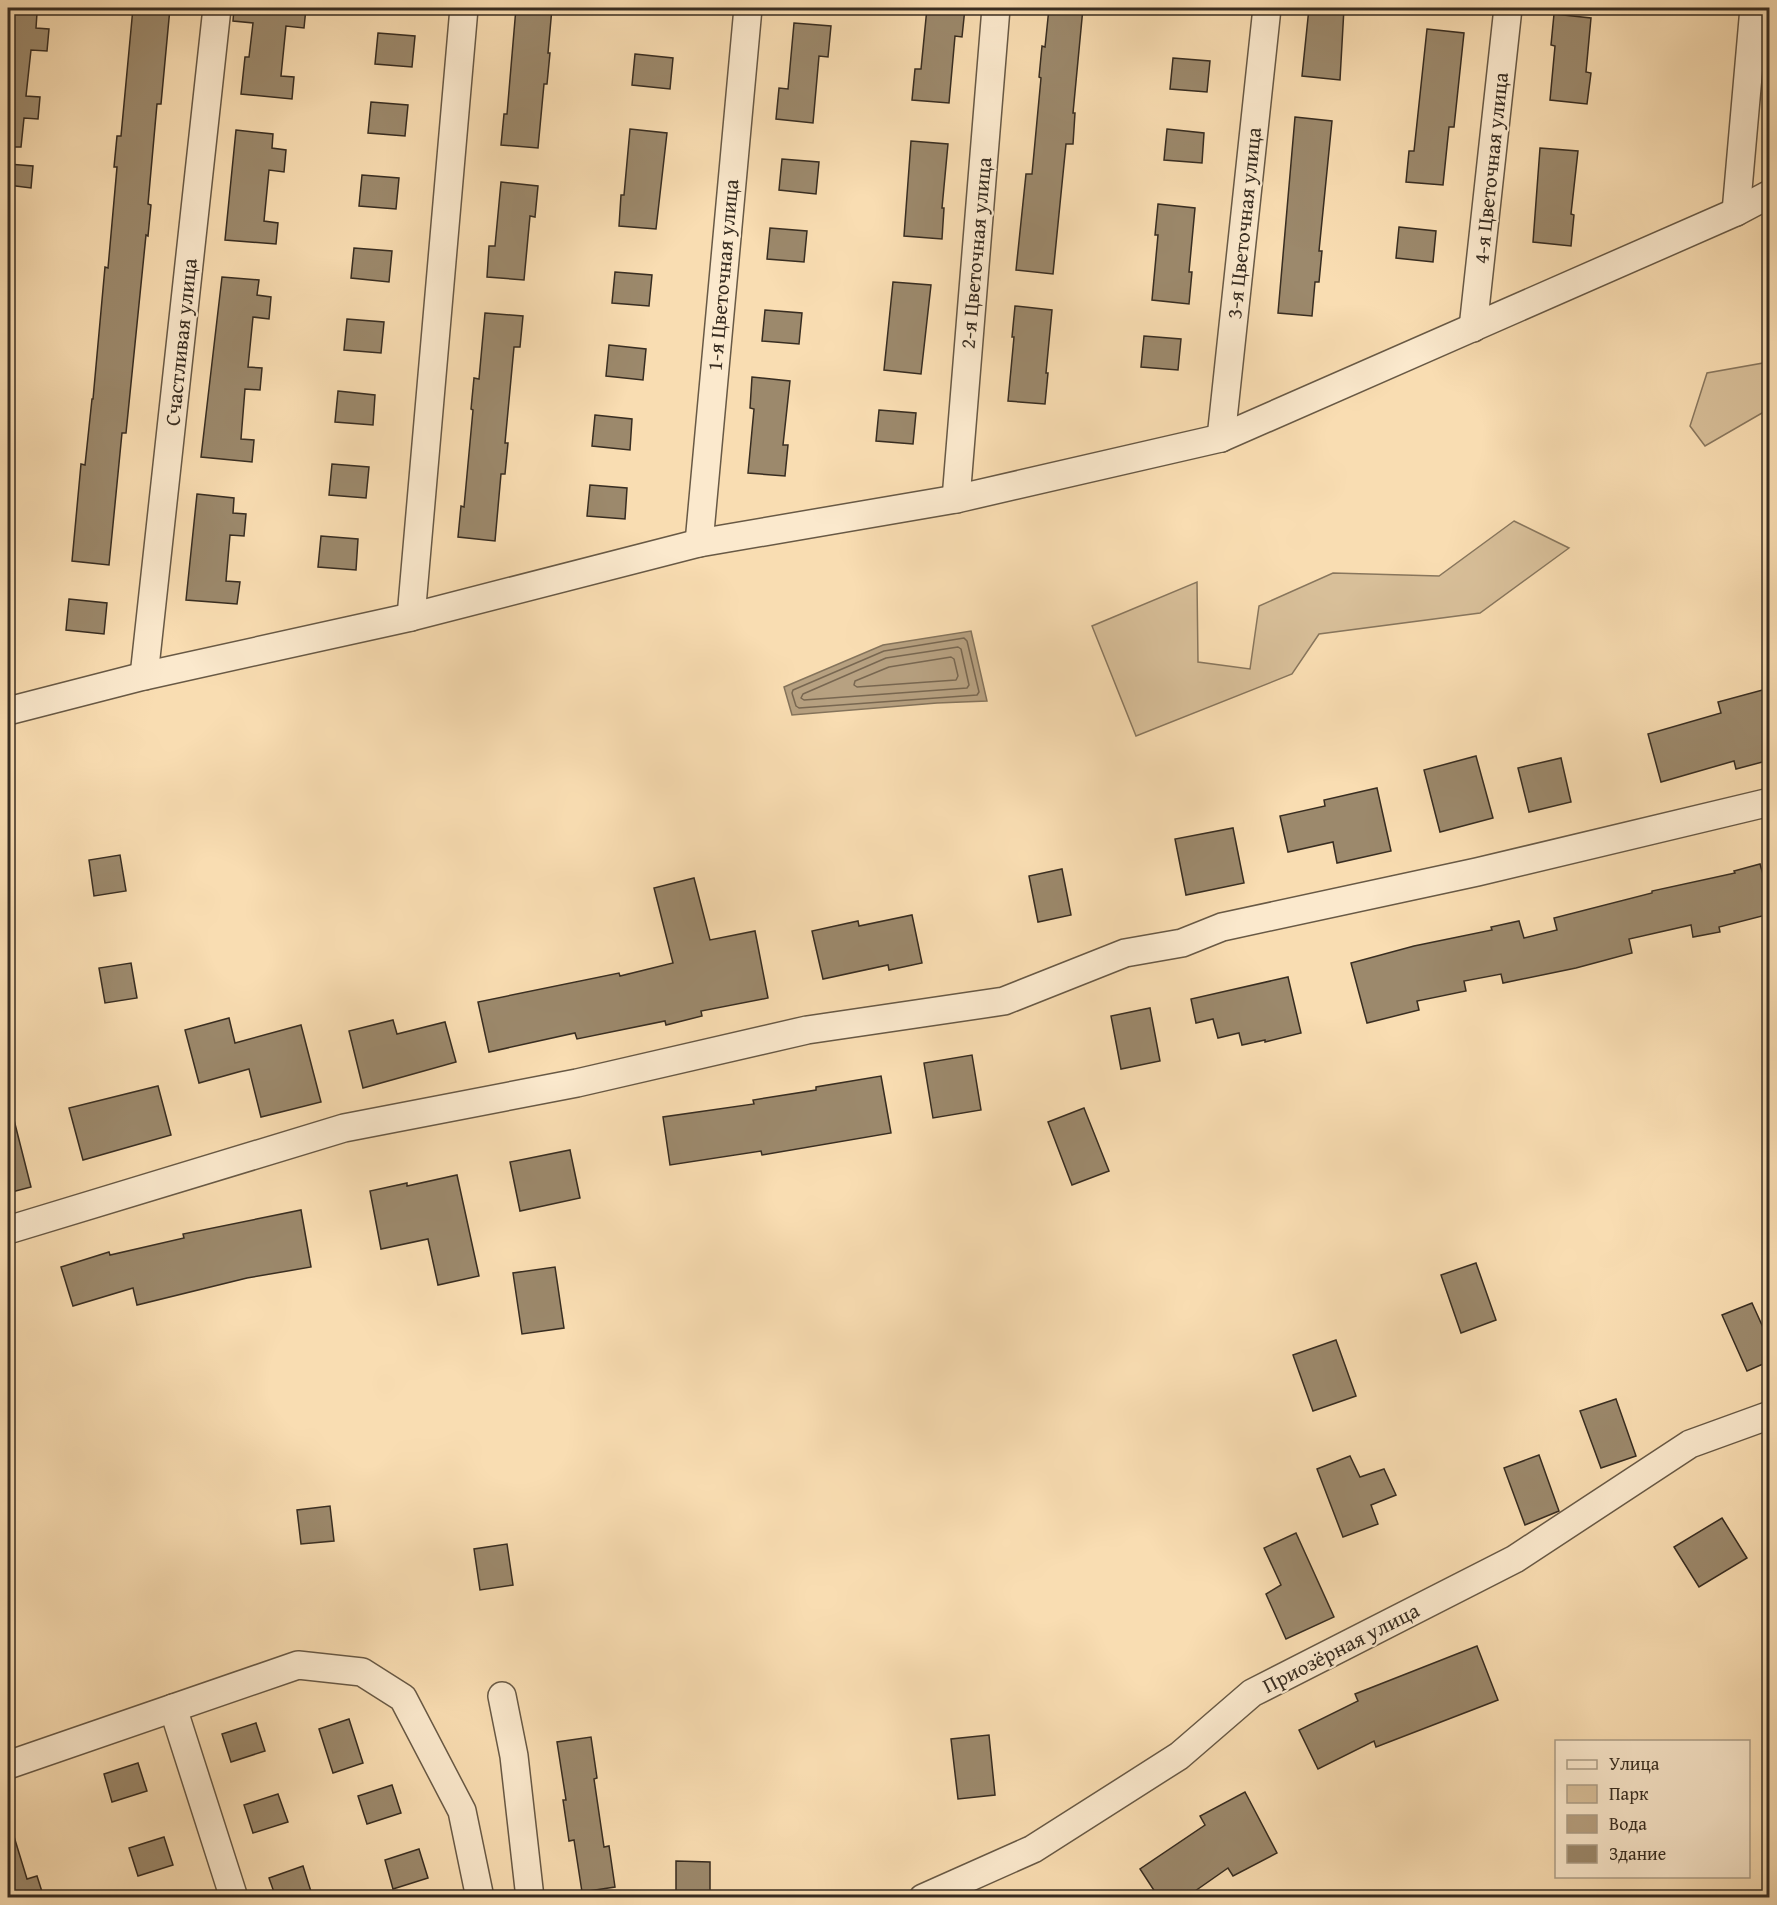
<svg xmlns="http://www.w3.org/2000/svg" width="1777" height="1905" font-family="'Gentium Book Plus',serif">
<style>
.green{fill:#d8bf99;stroke:#88765d;stroke-width:1.5}
.water{fill:#b7a181;stroke:#84735b;stroke-width:1.5}
.lines{fill:none;stroke-linecap:round;stroke-linejoin:round}
.shore{stroke:#786751;stroke-width:1.5}
.building{fill:#9c896c;stroke:#382d21;stroke-width:1.5}
.minor-casing{stroke:#685945;stroke-width:30}
.minor{stroke:#fbe9cd;stroke-width:27}
.labels{text-anchor:middle;stroke-width:4.5;stroke-linejoin:round;paint-order:stroke}
.street-label{font-size:21px;fill:#382d21;stroke:#fbe9cd}
</style>
<rect width="100%" height="100%" fill="#f9ddb2"/>
<filter id="stains"><feTurbulence type="fractalNoise" baseFrequency=".00333" numOctaves="4"/><feColorMatrix values="0 0 0 0 .2 0 0 0 0 .09 0 0 0 0 .02 0 0 0 .5 -.17"/></filter>
<radialGradient id="worn" r=".72"><stop offset=".6" stop-color="#630" stop-opacity="0"/><stop offset="1" stop-color="#630" stop-opacity=".3"/></radialGradient>
<g class="green">
<path d="M1769,362v47l-64,37 -15,-20 17,-53z"/>
<path d="M1514,521l55,27 -89,65 -161,21 -27,40 -156,62 -44,-110 105,-44 1,80 52,7 9,-63 74,-33 106,3z"/>
</g>
<path class="water" d="M971,631l16,70 -50,2 -145,12 -8,-28 99,-42z"/>
<g class="lines">
<g class="shore">
<path d="M964,638l3,3 12,51 -2,3 -178,13 -3,-2 -4,-13 1,-3 91,-39z"/>
<path d="M958,647l3,2 8,36 -2,3 -163,12 -3,-2 2,-4 83,-36z"/>
<path d="M951,657l3,2 4,17 -2,4 -99,7 -3,-2 1,-4 34,-14z"/>
</g>
</g>
<g class="building">
<path d="M133,8h37l-9,96h-4l-9,100 3,1 -3,31 -2,-1 -20,198h-4l-13,132 -37,-4 9,-97 4,1 7,-66h1l12,-132 3,1 9,-101h-3l3,-31h4z"/>
<path d="M234,8h72l-2,20 -18,-2 -5,50 13,1 -2,22 -51,-5 4,-37h4l4,-34 -20,-2z"/>
<path d="M516,8h36l-4,45h2l-3,31h-3l-6,64 -37,-3 3,-31h3z"/>
<path d="M927,8h38l-3,29 -7,-1 -6,67 -37,-3 3,-31h6z"/>
<path d="M1049,8h34l-10,105h2l-2,31h-7l-13,130 -37,-4 10,-96h6l9,-96 -2,-1 3,-31 3,1z"/>
<path d="M1309,8h35l-4,72 -38,-4z"/>
<path d="M8,11l29,2 -1,15 13,1 -2,22 -16,-1 -5,46 14,1 -2,22 -14,-1 -3,29h-13z"/>
<path d="M1554,14l37,4 -5,54 5,1 -4,31 -37,-4 5,-54 -4,-1z"/>
<path d="M794,23l37,3 -3,31 -9,-1 -6,67 -37,-4 3,-31 9,1z"/>
<path d="M1427,29l37,4 -10,94h-5l-6,58 -37,-3 3,-31h5z"/>
<path d="M378,33l37,3 -3,31 -37,-3z"/>
<path d="M635,54l38,4 -3,31 -38,-4z"/>
<path d="M1173,58l37,3 -3,31 -37,-3z"/>
<path d="M371,102l37,3 -3,31 -37,-3z"/>
<path d="M1295,117l37,4 -13,130h3l-3,31h-4l-3,34 -34,-3z"/>
<path d="M630,129l37,4 -11,96 -37,-3 2,-31h3z"/>
<path d="M1167,129l37,4 -2,30 -38,-3z"/>
<path d="M236,130l37,4 -1,14 14,2 -2,22 -15,-2 -5,51 14,2 -2,21 -51,-4z"/>
<path d="M911,141l37,3 -6,64h2l-2,31 -38,-3z"/>
<path d="M1540,148l38,3 -7,63 3,1 -3,31 -38,-4z"/>
<path d="M782,159l37,3 -3,32 -37,-4z"/>
<path d="M8,164l25,2 -2,22 -23,-3z"/>
<path d="M362,175l37,3 -3,31 -37,-3z"/>
<path d="M501,182l37,4 -3,31 -5,-1 -6,64 -37,-3 2,-31h6z"/>
<path d="M1158,204l37,4 -6,64h3l-3,32 -37,-4 6,-65h-3z"/>
<path d="M1399,227l37,4 -3,31 -37,-4z"/>
<path d="M770,228l37,3 -3,31 -37,-3z"/>
<path d="M354,248l38,3 -3,31 -38,-4z"/>
<path d="M615,272l37,3 -3,31 -37,-3z"/>
<path d="M222,277l37,3 -2,15 14,2 -2,22 -16,-2 -5,50 14,1 -2,22 -15,-1 -4,50 13,1 -2,22 -51,-5z"/>
<path d="M893,282l38,3 -10,89 -37,-4z"/>
<path d="M1015,306l37,4 -6,63h2l-3,31 -37,-3 6,-64h-2z"/>
<path d="M765,310l37,3 -3,31 -37,-3z"/>
<path d="M485,313l38,3 -3,31h-6l-9,96h3l-3,31h-4l-6,67 -37,-4 3,-31 3,1 9,-97 -2,-1 3,-31 5,1z"/>
<path d="M347,319l37,3 -3,31 -37,-3z"/>
<path d="M1144,336l37,3 -3,31 -37,-3z"/>
<path d="M609,345l37,4 -3,31 -37,-4z"/>
<path d="M752,377l38,4 -7,64h5l-3,31 -37,-3 6,-64 -4,-1z"/>
<path d="M338,391l37,4 -2,30 -38,-3z"/>
<path d="M879,410l37,3 -3,31 -37,-3z"/>
<path d="M595,415l37,4 -2,31 -38,-4z"/>
<path d="M332,464l37,3 -3,31 -37,-3z"/>
<path d="M590,485l37,3 -2,31 -38,-3z"/>
<path d="M197,494l37,4 -1,15 13,1 -2,22 -14,-1 -4,46 14,1 -3,22 -51,-4z"/>
<path d="M321,536l37,3 -2,31 -38,-3z"/>
<path d="M69,599l38,4 -3,31 -38,-4z"/>
<path d="M1770,688v72l-34,9 -2,-8 -73,21 -13,-48 73,-21 -3,-11z"/>
<path d="M1476,756l17,62 -53,14 -16,-62z"/>
<path d="M1561,758l10,44 -42,10 -11,-44z"/>
<path d="M1377,788l14,63 -54,12 -4,-21 -45,10 -8,-36 45,-10 -1,-6z"/>
<path d="M1233,828l11,55 -58,12 -11,-56z"/>
<path d="M120,855l6,36 -32,5 -5,-36z"/>
<path d="M1760,864l10,35v15l-51,13 1,5 -27,5 -2,-12 -62,14 3,14 -56,15 -73,15 -2,-9 -37,7 2,10 -49,10 2,9 -52,13 -16,-60 63,-17 78,-16 -1,-3 28,-6 5,17 33,-8 -3,-12 98,-25v-2l83,-18 -1,-2z"/>
<path d="M1062,869l9,46 -33,7 -9,-46z"/>
<path d="M694,878l16,62 45,-9 13,67 -67,13 1,5 -36,9 -1,-4 -88,18 -2,-6 -86,19 -11,-50 141,-29 1,3 53,-13 -19,-75z"/>
<path d="M912,915l10,48 -33,7 -1,-5 -65,14 -11,-48 46,-10 1,5z"/>
<path d="M131,963l6,35 -32,5 -6,-35z"/>
<path d="M1288,977l13,56 -36,9v-2l-23,5 -3,-12 -21,5 -5,-19 -17,4 -5,-24z"/>
<path d="M1150,1008l10,53 -39,8 -10,-53z"/>
<path d="M229,1018l6,25 66,-18 20,77 -60,15 -12,-48 -50,14 -14,-53z"/>
<path d="M393,1020l4,14 48,-12 11,40 -93,26 -14,-57z"/>
<path d="M972,1055l9,55 -48,8 -9,-55z"/>
<path d="M881,1076l10,57 -129,22 -1,-4 -91,14 -7,-48 91,-13 -1,-4 63,-10v-3z"/>
<path d="M158,1086l13,49 -88,25 -14,-52z"/>
<path d="M1084,1108l25,63 -37,14 -24,-63z"/>
<path d="M14,1120l17,67 -23,6v-72z"/>
<path d="M570,1150l10,48 -60,13 -10,-49z"/>
<path d="M457,1175l22,101 -41,9 -10,-46 -47,10 -11,-58 37,-8v3z"/>
<path d="M301,1210l10,57 -64,11 -110,27 -4,-17 -60,18 -12,-39 48,-15 1,3 74,-17 -1,-4z"/>
<path d="M1476,1263l20,57 -35,13 -20,-58z"/>
<path d="M555,1267l9,61 -42,6 -9,-61z"/>
<path d="M1752,1303l18,40v18l-23,10 -25,-56z"/>
<path d="M1336,1340l20,56 -43,15 -20,-56z"/>
<path d="M1616,1399l20,57 -35,12 -21,-57z"/>
<path d="M1539,1455l20,56 -34,14 -21,-57z"/>
<path d="M1350,1456l10,21 24,-8 12,26 -25,10 7,19 -35,13 -26,-68z"/>
<path d="M330,1506l4,35 -33,3 -4,-34z"/>
<path d="M1722,1518l25,40 -48,29 -25,-40z"/>
<path d="M1296,1533l38,84 -48,22 -20,-45 15,-9 -17,-37z"/>
<path d="M507,1544l6,41 -33,5 -6,-41z"/>
<path d="M1477,1646l21,54 -122,47 -2,-6 -56,28 -19,-39 59,-29 -3,-7z"/>
<path d="M349,1719l14,44 -30,10 -14,-44z"/>
<path d="M256,1723l9,28 -34,11 -9,-28z"/>
<path d="M989,1735l6,60 -37,4 -7,-60z"/>
<path d="M591,1737l6,41 -3,1 10,68 5,-1 6,41 -33,5 -8,-52 -5,1 -6,-41h3l-9,-58z"/>
<path d="M138,1763l9,28 -35,11 -8,-28z"/>
<path d="M392,1785l9,28 -34,11 -9,-28z"/>
<path d="M1245,1792l32,61 -44,23 -5,-8 -43,30h-26l-19,-29 65,-44 -5,-9z"/>
<path d="M278,1794l10,28 -35,11 -9,-28z"/>
<path d="M12,1830l15,49 10,-3 7,22h-36v-67z"/>
<path d="M164,1837l9,28 -35,11 -9,-28z"/>
<path d="M419,1849l9,29 -35,11 -8,-29z"/>
<path d="M676,1861l34,1v36h-34z"/>
<path d="M303,1866l10,32h-37l-7,-20z"/>
</g>
<g class="lines">
<g class="minor-casing">
<g id="minor">
<path d="M1736,212l18,-204"/>
<path d="M1473,328l35,-320"/>
<path d="M1221,438l46,-430"/>
<path d="M956,499l40,-491"/>
<path d="M699,543l49,-535"/>
<path d="M411,617l53,-609"/>
<path d="M144,676l73,-668"/>
<path d="M8,711l136,-35 267,-59 288,-74 257,-44 265,-61 515,-226 34,-18"/>
<path d="M8,1230l336,-102 233,-45 230,-53 197,-29 121,-48 57,-10 40,-16 255,-55 293,-70"/>
<path d="M502,1696l12,60 16,142"/>
<path d="M173,1708l61,190"/>
<path d="M8,1765l290,-100 64,7 41,26 59,113 18,87"/>
<path d="M923,1898l110,-49 146,-93 73,-63 263,-134 175,-115 80,-29"/>
</g>
</g>
<use href="#minor" class="minor"/>
</g>
<g class="labels">
<g class="street-label">
<text transform="translate(1491 168) rotate(-84)" y="7">4-я Цветочная улица</text>
<text transform="translate(1244 223) rotate(-84)" y="7">3-я Цветочная улица</text>
<text transform="translate(976 253) rotate(-85)" y="7">2-я Цветочная улица</text>
<text transform="translate(723 275) rotate(-85)" y="7">1-я Цветочная улица</text>
<text transform="translate(181 342) rotate(-84)" y="7">Счастливая улица</text>
<text transform="translate(1341 1648) rotate(-27)" y="7">Приозёрная улица</text>
</g>
</g>
<rect width="1777" height="1905" fill="none" stroke="#f9ddb2" stroke-width="30"/>
<rect x="9" y="9" width="1759" height="1887" fill="none" stroke="#382d21" stroke-width="3"/>
<rect x="15" y="15" width="1747" height="1875" fill="none" stroke="#382d21" stroke-width="1.5"/>
<rect x="1555" y="1740" width="195" height="138" fill="#fbe9cd" stroke="#ad9e88" stroke-width="1.5"/>
<rect x="1567" y="1760" width="30" height="9" fill="#fbe9cd" stroke="#ad9e88" stroke-width="1.5"/>
<text x="1609" y="1770" font-size="18" fill="#382d21">Улица</text>
<rect x="1567" y="1785" width="30" height="18" fill="#d8bf99" stroke="#ad9e88" stroke-width="1.5"/>
<text x="1609" y="1800" font-size="18" fill="#382d21">Парк</text>
<rect x="1567" y="1815" width="30" height="18" fill="#b7a181" stroke="#ad9e88" stroke-width="1.5"/>
<text x="1609" y="1830" font-size="18" fill="#382d21">Вода</text>
<rect x="1567" y="1845" width="30" height="18" fill="#9c896c" stroke="#ad9e88" stroke-width="1.5"/>
<text x="1609" y="1860" font-size="18" fill="#382d21">Здание</text>
<rect width="100%" height="100%" filter="url(#stains)"/>
<rect width="100%" height="100%" fill="url(#worn)"/>
</svg>
